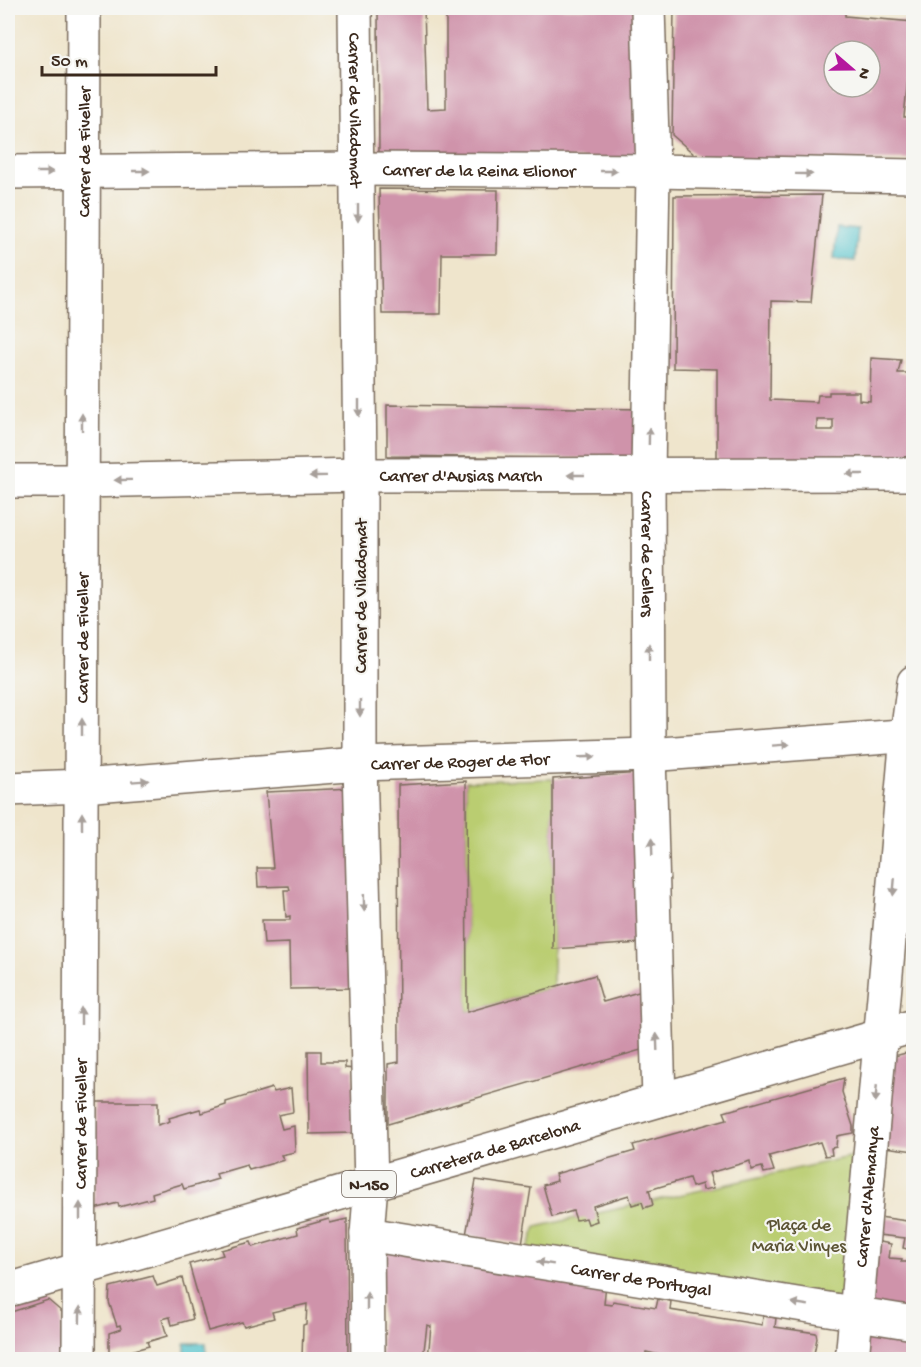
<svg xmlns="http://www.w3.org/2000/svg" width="921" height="1367" font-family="'Gochi Hand',sans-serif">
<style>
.green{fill:#bacd71;stroke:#7a7c48;stroke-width:1.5}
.water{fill:#58c5cd;stroke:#4a7876;stroke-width:1.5}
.building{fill:#cf93aa;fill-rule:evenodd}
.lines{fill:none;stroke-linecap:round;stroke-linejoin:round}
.minor-casing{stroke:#7a6b5b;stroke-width:36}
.major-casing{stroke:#7a6b5b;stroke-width:36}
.minor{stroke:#fff;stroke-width:33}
.major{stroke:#fff;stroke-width:33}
.oneway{fill:#a79f9a}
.labels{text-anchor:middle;stroke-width:4.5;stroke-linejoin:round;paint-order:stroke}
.shield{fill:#f6f6f2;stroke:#73675e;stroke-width:1.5}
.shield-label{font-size:16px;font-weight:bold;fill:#3b2a1e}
.street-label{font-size:18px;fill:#3b2a1e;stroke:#f6f6f2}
.park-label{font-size:18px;fill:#5b5333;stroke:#f6f6f2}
</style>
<rect width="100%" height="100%" fill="#f6f6f2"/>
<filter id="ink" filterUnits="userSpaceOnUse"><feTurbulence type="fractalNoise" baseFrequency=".0167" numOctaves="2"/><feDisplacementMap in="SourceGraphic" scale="12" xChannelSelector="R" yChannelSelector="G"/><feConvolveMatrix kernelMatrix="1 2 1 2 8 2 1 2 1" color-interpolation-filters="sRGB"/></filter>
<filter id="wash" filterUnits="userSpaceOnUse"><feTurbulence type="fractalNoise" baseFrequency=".008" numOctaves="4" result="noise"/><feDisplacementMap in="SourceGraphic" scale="24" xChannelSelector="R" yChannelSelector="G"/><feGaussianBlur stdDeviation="1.35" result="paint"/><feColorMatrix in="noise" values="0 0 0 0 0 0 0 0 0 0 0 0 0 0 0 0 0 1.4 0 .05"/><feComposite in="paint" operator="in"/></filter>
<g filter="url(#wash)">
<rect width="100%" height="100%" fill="#efe5cc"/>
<g class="green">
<path d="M553,779v208l-86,25 -1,-231z"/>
<path d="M871,1152l-14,157 -333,-50 12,-32z"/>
</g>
<g class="water">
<path d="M837,227l21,2 -3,32 -21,-2z"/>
<rect x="185" y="1343" width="21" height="16"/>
</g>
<g id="blocks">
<g class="building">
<path d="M378,8h46l3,101 19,-1v-100h194l2,151 -263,-1z"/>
<path d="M674,8h171v8l69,6v47l-5,-1 -5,49h10v43l-212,1 -30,-26zM834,51h36v36h-36z"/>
<path d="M379,189l119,1 -1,64h-55l-1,60h-59z"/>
<path d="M822,195l-11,107 -40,-1 -1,99 47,2 1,-7h11v-3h30v8l11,1 1,-43 30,2 -3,13h10l1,-15h5v104h-197v-93l-44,-1 1,-172zM817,420h16v10h-16z"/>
<path d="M387,405l254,4 -1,50 -253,-3z"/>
<path d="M641,773v170l-88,6v-170z"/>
<path d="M466,781l1,231 128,-37 8,27 39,-11 -1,59 -253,74v-60l11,-2 -1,-277z"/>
<path d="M353,788v200l-63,1 -1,-46 -25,1 -2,-24h28v-4l-4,1 -2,-27h6l-1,-4 -31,1 -1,-19h16l-7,-76z"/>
<path d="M308,1051h13v11h24v6l9,1 -1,64 -44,1z"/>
<path d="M914,1051v100l-29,-4 9,-91z"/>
<path d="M844,1078l-2,14 11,34v7l-16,3 -1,11 -5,1 1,7 -7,1 -5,-14 -51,14 5,15 -10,2 -2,-6 -11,3 -1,-9 -41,12 5,15 -11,2 -1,-6 -10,3 -3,-9 -40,12 4,15 -9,3 -2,-6 -10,3 -3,-10 -36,11 4,15 -9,3 -2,-6 -10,2 -3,-9 -21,6 -9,-32 14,-4 -2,-7 80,-23 -2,-6 94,-26 -3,-7z"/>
<path d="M272,1088l2,4 17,-4 2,24 -15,3 4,14 12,-3 1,26 -14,3 3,5 -35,10 -2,-5 -31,9 2,5 -34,10 -2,-5 -30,9 1,5 -34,9 -1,-4 -24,6v-107h64v23l12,-4 -1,-3 31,-9 2,4 24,-8v-3z"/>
<path d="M476,1180l55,8 -9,56 -56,-9z"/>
<path d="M879,1217l35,5v91l-46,-7 7,-65 16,3 -2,14 13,1 -1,3h8l2,-12 -8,-2 2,-10 -27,-3z"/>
<path d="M329,1219l1,4 17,-4 1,140h-46l1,-34 3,-1 1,-20 -35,8 2,6 -30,8 -2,-4 -34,9 -19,-67 34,-9 -2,-5 30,-8 2,5 45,-13 -1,-6z"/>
<path d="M381,1246l225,37 -2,21 8,1 1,-4 43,7 2,-9 13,2 -1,9 92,15 1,-9 13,2 -1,9 41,6 1,5 -4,21h-95l-18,-3 -1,3h-36l1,-3 -18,-4 -1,7h-217l3,-33 -4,-1 -4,34h-42z"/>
<path d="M153,1276l4,10 25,-8 11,41 -21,6 -2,-8 -8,2 5,17 -20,6 2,4 -40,11v-24l12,-4 -1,-4 -3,1 -8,-24 1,-15z"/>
<path d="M48,1300l14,12v47h-54v-46z"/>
<path d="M867,1325l47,8v26h-51z"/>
</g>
</g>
</g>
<g filter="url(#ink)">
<use href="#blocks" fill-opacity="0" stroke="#7a6b5b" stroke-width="1.5"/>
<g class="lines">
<g class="minor-casing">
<g id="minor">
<path id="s1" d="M355,8l5,467v289l11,420 -4,50 1,126"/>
<path id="s2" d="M648,8l5,163 -5,303 1,281 10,345"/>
<path id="s3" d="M8,172l350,-3 295,2 261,5"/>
<path id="s4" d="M8,481h74l278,-6 554,-1"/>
<path id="s5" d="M8,789l74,-3 278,-22 289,-9 265,-20"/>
<path id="s6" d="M367,1234l547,89"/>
<path id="s7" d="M79,1360l5,-1352"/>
<path id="s8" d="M852,1360l55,-625 7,-53"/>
</g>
</g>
<g class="major-casing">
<g id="major">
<path id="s9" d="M8,1290l906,-264"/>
</g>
</g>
<use href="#minor" class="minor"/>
<use href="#major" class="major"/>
</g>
<defs><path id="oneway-solid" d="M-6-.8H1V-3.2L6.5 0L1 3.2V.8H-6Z" transform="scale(1.5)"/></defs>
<g class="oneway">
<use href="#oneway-solid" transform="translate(141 171)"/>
<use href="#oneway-solid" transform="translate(609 171)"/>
<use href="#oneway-solid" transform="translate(45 172)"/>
<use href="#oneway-solid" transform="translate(804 174) rotate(1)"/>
<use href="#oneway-solid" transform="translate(358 213) rotate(90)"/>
<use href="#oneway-solid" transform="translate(359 408) rotate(90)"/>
<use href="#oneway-solid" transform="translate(82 422) rotate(-90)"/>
<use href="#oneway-solid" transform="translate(649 436) rotate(-89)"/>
<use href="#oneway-solid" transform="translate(855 474) rotate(180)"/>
<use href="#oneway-solid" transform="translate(576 475) rotate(180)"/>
<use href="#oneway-solid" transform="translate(318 476) rotate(179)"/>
<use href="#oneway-solid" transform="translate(123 480) rotate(179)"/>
<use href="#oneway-solid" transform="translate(649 652) rotate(-90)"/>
<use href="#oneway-solid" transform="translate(360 708) rotate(90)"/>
<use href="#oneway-solid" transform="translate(82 727) rotate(-90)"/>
<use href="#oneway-solid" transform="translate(781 745) rotate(-4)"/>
<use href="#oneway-solid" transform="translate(587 757) rotate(-2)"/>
<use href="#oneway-solid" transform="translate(140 781) rotate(-4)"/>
<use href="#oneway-solid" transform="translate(82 821) rotate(-90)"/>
<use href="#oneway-solid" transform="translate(652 847) rotate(-92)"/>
<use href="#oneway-solid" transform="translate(894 887) rotate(95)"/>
<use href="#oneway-solid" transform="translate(364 903) rotate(89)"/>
<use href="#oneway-solid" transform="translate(81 1016) rotate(-90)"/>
<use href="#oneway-solid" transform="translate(657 1042) rotate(-92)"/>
<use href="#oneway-solid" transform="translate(876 1094) rotate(95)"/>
<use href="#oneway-solid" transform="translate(80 1211) rotate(-90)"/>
<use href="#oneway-solid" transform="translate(545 1263) rotate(-171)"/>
<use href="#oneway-solid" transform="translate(367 1301) rotate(-90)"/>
<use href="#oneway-solid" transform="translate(800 1304) rotate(-171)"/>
<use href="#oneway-solid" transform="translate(80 1315) rotate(-89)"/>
</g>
</g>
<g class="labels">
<rect class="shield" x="342" y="1171" width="54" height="26" rx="4.5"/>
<g class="shield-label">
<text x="369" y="1190">N-150</text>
</g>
<g class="street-label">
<text dy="6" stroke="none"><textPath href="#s1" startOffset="102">Carrer de Viladomat</textPath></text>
<text dy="6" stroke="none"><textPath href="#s7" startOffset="1208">Carrer de Fiveller</textPath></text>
<text dy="6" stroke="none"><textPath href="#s3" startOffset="471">Carrer de la Reina Elionor</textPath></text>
<text dy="6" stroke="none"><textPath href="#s4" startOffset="453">Carrer d'Ausias March</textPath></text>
<text dy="6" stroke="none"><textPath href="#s2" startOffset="546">Carrer de Cellers</textPath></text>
<text transform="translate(360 596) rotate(-90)" y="6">Carrer de Viladomat</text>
<text dy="6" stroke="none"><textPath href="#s7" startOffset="722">Carrer de Fiveller</textPath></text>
<text dy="6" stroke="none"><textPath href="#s5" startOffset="453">Carrer de Roger de Flor</textPath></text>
<text dy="6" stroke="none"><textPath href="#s7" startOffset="236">Carrer de Fiveller</textPath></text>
<text dy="6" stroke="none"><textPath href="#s9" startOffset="507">Carretera de Barcelona</textPath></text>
<text dy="6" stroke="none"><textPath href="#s8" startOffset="164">Carrer d'Alemanya</textPath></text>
<text dy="6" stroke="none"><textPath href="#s6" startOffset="278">Carrer de Portugal</textPath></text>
</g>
<g class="park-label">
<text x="799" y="1230">Plaça de<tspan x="799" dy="21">Maria Vinyes</tspan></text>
</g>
</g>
<rect width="921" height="1367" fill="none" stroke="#f6f6f2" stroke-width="30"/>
<g transform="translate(852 69) rotate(110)"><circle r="28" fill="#f6f6f2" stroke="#aba49d" stroke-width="1.5"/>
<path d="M0-4.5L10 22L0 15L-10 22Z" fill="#b5179e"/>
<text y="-9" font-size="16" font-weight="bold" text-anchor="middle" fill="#3b2a1e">N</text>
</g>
<path d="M42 66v9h174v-9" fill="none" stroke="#3b2a1e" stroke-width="3"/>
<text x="51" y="66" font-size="18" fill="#3b2a1e" stroke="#f6f6f2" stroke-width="4.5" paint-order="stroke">50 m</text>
</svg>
